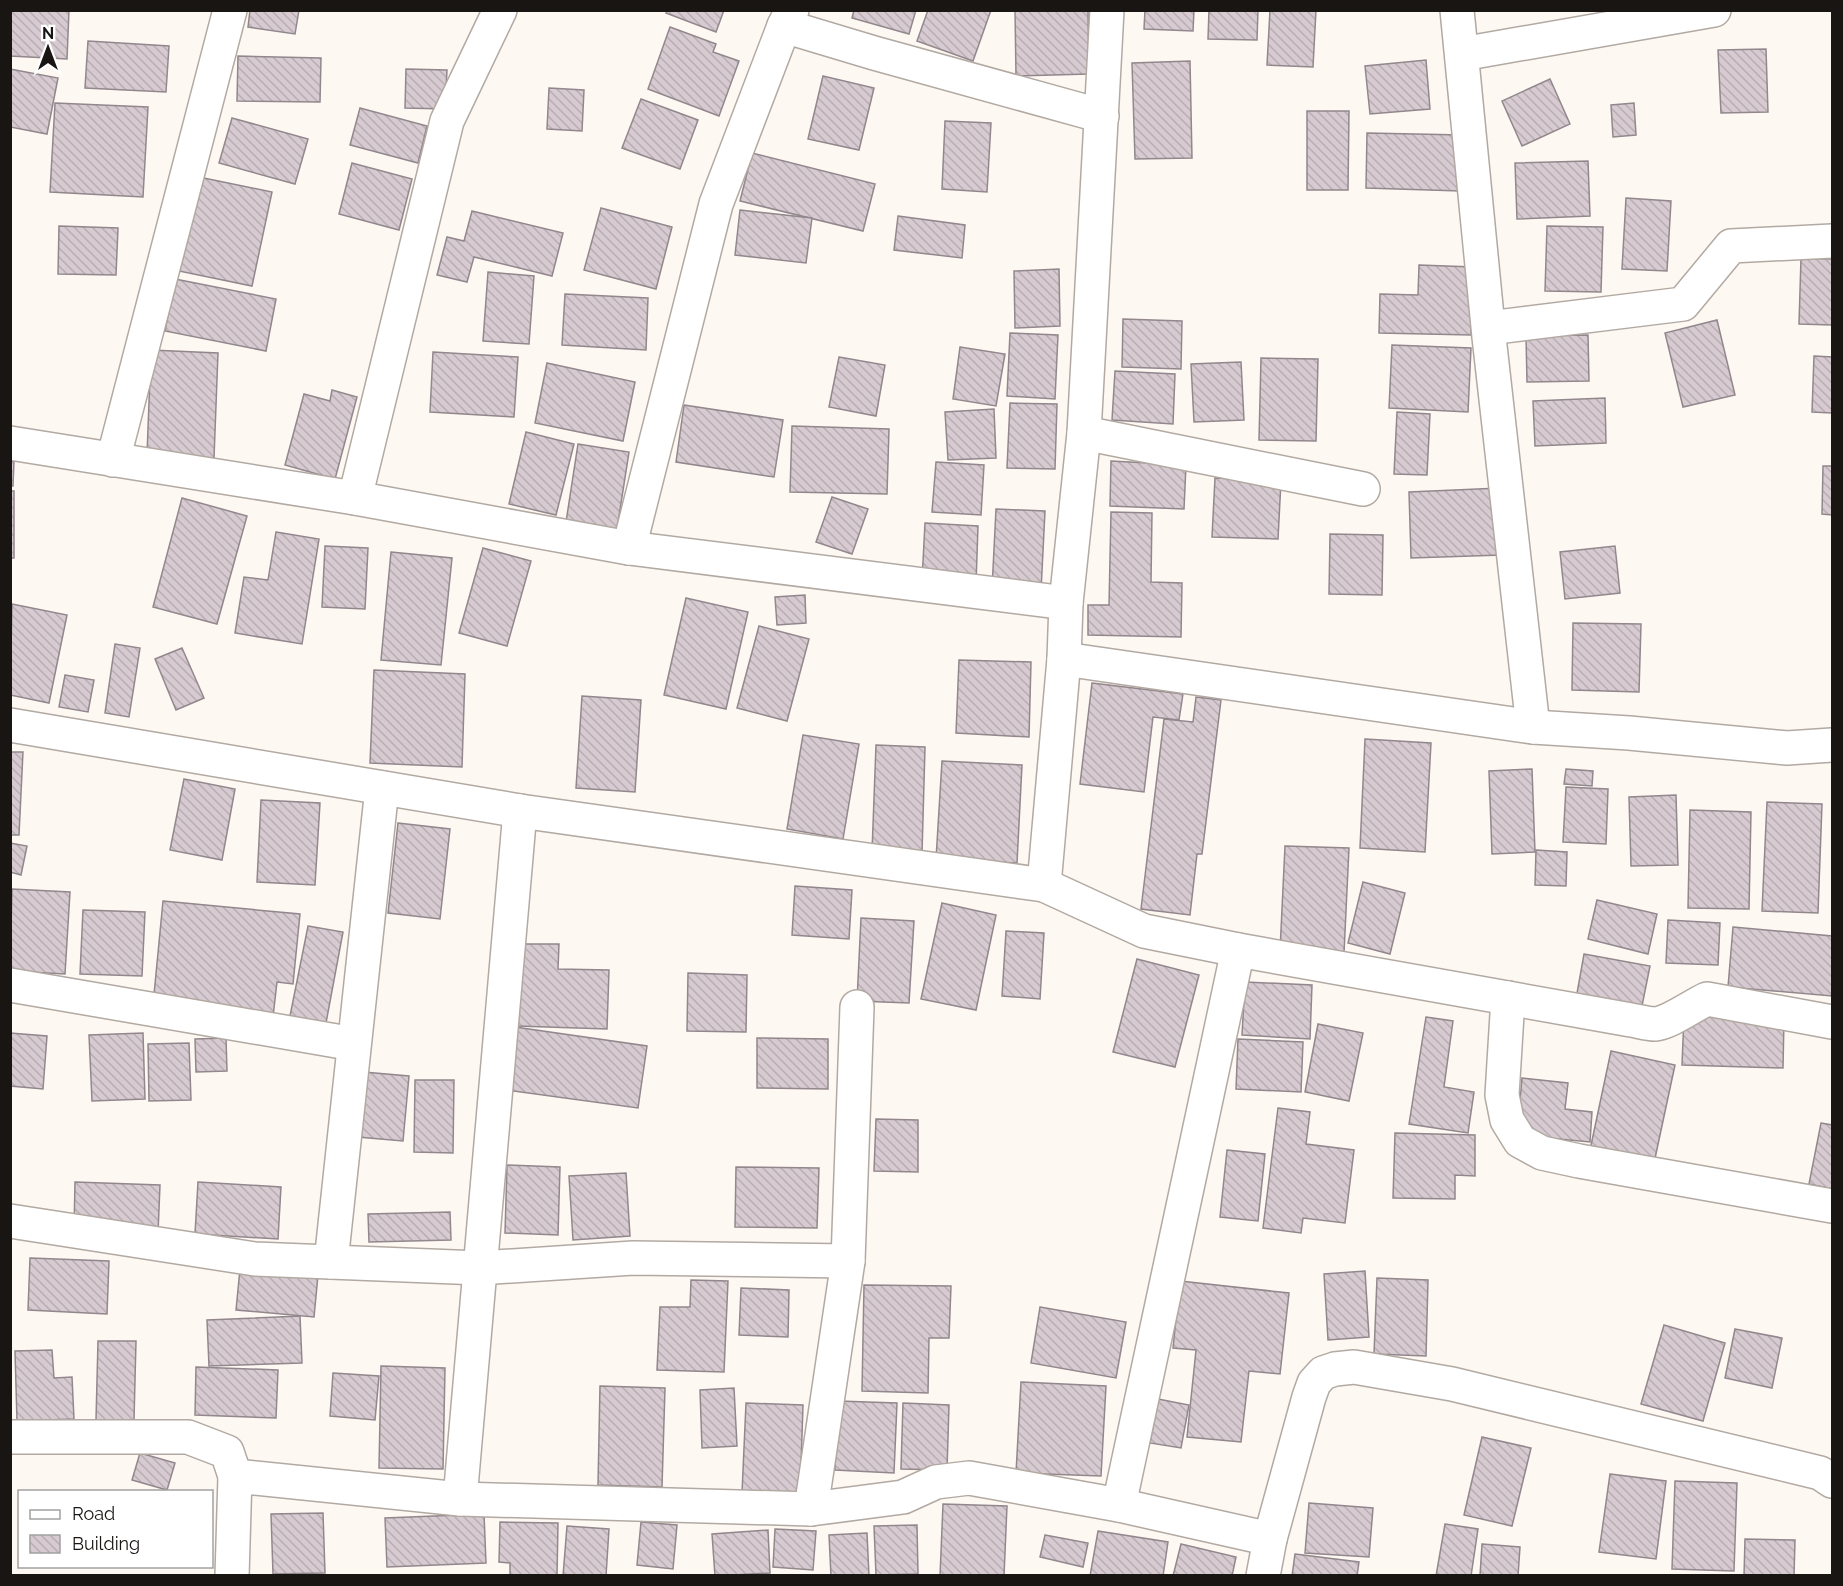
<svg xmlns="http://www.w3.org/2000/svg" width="1843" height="1586" font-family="Raleway,sans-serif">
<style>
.building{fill:url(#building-back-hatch);stroke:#91878c;stroke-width:1.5}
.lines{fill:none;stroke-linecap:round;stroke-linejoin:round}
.minor-casing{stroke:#b2a9a2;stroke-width:36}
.minor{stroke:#fff;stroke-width:33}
</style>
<defs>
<pattern id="building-back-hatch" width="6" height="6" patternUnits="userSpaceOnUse" patternTransform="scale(1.5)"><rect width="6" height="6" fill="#d7cbd1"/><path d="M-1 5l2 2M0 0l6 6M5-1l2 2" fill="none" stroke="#b8adb3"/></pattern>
</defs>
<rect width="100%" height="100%" fill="#fef8f3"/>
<g class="building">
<path d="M10,10h59l-2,49 -57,-3z"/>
<path d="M250,10h49l-4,24 -47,-7z"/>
<path d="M667,10h57l-8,22 -50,-19z"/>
<path d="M854,10h62l-7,24 -57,-16z"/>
<path d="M928,10h63l-18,51 -56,-20z"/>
<path d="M1015,10h73l1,64 -73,2z"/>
<path d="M1145,10h49l-1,21 -49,-2z"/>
<path d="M1209,10h49l-1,30 -49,-1z"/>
<path d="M1270,10h46l-3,57 -46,-2z"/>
<path d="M670,27l46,17 -3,8 26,9 -20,55 -71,-27z"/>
<path d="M88,41l81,5 -3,46 -81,-4z"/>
<path d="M1766,49l2,63 -47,1 -3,-63z"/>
<path d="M238,56l83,2 -1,44 -83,-1z"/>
<path d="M1426,60l4,49 -60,5 -5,-48z"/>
<path d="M1190,61l2,97 -57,1 -3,-96z"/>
<path d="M10,69l48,9 -11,56 -37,-7z"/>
<path d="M406,69l41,1 -2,39 -40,-1z"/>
<path d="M823,76l51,12 -15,62 -51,-11z"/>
<path d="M1550,79l20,45 -48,22 -20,-45z"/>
<path d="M549,88l35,2 -2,41 -35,-2z"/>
<path d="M641,99l57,21 -18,49 -58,-21z"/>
<path d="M55,103l93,4 -5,90 -93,-5z"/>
<path d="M1634,103l2,32 -23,2 -2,-32z"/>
<path d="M360,108l67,18 -9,37 -68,-18z"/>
<path d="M1307,111h42l-1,79h-41z"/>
<path d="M232,118l76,21 -13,45 -76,-21z"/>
<path d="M945,121l46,2 -4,69 -45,-3z"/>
<path d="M1367,133l95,2 -2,56 -94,-3z"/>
<path d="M752,153l123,31 -12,47 -123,-30z"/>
<path d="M1588,161l2,55 -73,3 -2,-56z"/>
<path d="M352,163l60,16 -13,51 -60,-16z"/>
<path d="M194,176l78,16 -20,94 -78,-16z"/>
<path d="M1626,198l45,3 -4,70 -45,-2z"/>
<path d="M601,208l71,19 -16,62 -72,-19z"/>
<path d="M740,210l72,8 -6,45 -71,-8z"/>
<path d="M472,211l91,22 -11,43 -78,-19 -7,25 -30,-7 10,-38 17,4z"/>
<path d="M898,216l67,9 -3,33 -68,-8z"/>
<path d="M59,226l59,2 -2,47 -58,-1z"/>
<path d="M1547,226l56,1 -2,65 -56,-1z"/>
<path d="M1801,258l31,1v66l-33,-1z"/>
<path d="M1419,265l54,2 -2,68 -92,-2 1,-39 38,1z"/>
<path d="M1059,269l1,57 -45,2 -1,-57z"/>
<path d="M488,272l46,4 -5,68 -46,-3z"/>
<path d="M175,279l101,20 -10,52 -101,-20z"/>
<path d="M565,294l83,4 -2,52 -84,-5z"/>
<path d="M1123,319l59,2 -1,48 -59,-2z"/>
<path d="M1717,320l18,75 -52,12 -18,-74z"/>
<path d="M1010,333l48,2 -3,64 -48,-3z"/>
<path d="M1588,335l1,46 -62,1 -1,-46z"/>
<path d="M1392,345l79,3 -3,64 -79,-4z"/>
<path d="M960,347l45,7 -9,52 -43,-7z"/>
<path d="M151,350l67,3 -4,105 -67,-3z"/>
<path d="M433,352l85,5 -4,60 -84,-5z"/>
<path d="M1814,356l18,1v56l-20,-1z"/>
<path d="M839,357l46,8 -9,51 -47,-9z"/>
<path d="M1261,358l57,1 -2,82 -57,-1z"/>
<path d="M1241,362l3,58 -50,2 -3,-58z"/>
<path d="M547,363l88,19 -12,59 -88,-18z"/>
<path d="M1115,371l60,3 -2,50 -61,-4z"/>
<path d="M332,390l25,7 -22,82 -50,-14 19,-71 26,7z"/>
<path d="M1605,398l1,45 -71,3 -2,-45z"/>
<path d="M1010,403l47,1 -2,65 -48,-1z"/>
<path d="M684,405l99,15 -9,57 -98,-15z"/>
<path d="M994,409l2,49 -48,2 -3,-48z"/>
<path d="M1397,412l33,2 -3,61 -33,-1z"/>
<path d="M792,426l97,3 -2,65 -97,-2z"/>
<path d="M526,432l48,12 -18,71 -47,-11z"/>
<path d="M578,444l51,8 -12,77 -51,-7z"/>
<path d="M10,461h4l-1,25h-3z"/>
<path d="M1111,461l75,4 -2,44 -74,-3z"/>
<path d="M936,462l48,3 -3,50 -49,-3z"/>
<path d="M1823,466h9v49l-10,-1z"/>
<path d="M1215,478l66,3 -3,58 -66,-2z"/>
<path d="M1500,488l2,67 -91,3 -2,-66z"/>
<rect x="10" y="491" width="4" height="67"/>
<path d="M832,497l36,12 -16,45 -36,-12z"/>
<path d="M182,498l65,18 -30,108 -64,-17z"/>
<path d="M996,509l49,2 -4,80 -49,-2z"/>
<path d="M1111,512l41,1 -1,69 31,1 -1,54 -93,-2v-30h21z"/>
<path d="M925,523l53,3 -2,58 -54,-3z"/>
<path d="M276,532l43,7 -17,105 -67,-11 9,-56 24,3z"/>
<path d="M1330,534l53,1 -1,60 -53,-1z"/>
<path d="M325,546l43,2 -3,61 -43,-2z"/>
<path d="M1615,546l5,47 -55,6 -5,-47z"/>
<path d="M483,548l48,13 -24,85 -48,-13z"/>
<path d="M391,552l61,6 -11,107 -60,-5z"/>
<path d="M805,595l1,28 -29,2 -2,-28z"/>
<path d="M686,598l62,14 -22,97 -62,-14z"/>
<path d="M12,604l55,11 -18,88 -39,-8z"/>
<path d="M1573,623l68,1 -2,68 -67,-2z"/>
<path d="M759,626l50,13 -22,82 -50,-13z"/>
<path d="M115,644l25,4 -11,69 -24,-4z"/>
<path d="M182,648l22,50 -28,12 -21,-51z"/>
<path d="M959,660l72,2 -2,75 -73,-4z"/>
<path d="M374,670l91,4 -3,93 -92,-4z"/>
<path d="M65,675l29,5 -6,32 -29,-5z"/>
<path d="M1092,683l91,11 -4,26 -26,-3 -9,75 -64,-8z"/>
<path d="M582,696l59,4 -6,92 -59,-4z"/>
<path d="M1196,697l25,3 -19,154h-5l-7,61 -49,-6 23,-190 29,3z"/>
<path d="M803,735l56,9 -16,95 -56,-10z"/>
<path d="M1365,739l66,4 -6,109 -65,-4z"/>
<path d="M876,745l49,2 -3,107 -50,-2z"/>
<path d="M10,752h13l-4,83h-9z"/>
<path d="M942,761l80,4 -5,98 -81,-4z"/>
<path d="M1532,769l3,83 -43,2 -3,-83z"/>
<path d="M1566,769l27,2 -1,15 -28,-2z"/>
<path d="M184,779l51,10 -13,71 -52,-10z"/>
<path d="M1566,787l42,2 -2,55 -43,-2z"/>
<path d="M1676,795l2,70 -47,1 -2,-69z"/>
<path d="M261,800l59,3 -5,82 -58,-3z"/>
<path d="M1767,802l55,2 -4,109 -56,-2z"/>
<path d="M1690,810l61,2 -2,97 -61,-1z"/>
<path d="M398,823l52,6 -10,90 -52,-6z"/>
<path d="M10,843l17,3 -6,29 -11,-3z"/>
<path d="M1285,846l64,2 -5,105 -64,-2z"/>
<path d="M1536,850l31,2 -1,34 -31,-1z"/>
<path d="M1363,882l42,11 -15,61 -42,-11z"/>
<path d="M795,886l57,4 -3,49 -57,-4z"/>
<path d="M12,889l58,3 -5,82 -55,-3z"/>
<path d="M1597,900l60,14 -9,40 -60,-15z"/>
<path d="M163,901l137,13 -7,70 -16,-2 -4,35 -120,-12z"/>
<path d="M942,903l54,12 -20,95 -55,-11z"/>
<path d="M83,910l62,2 -3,64 -62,-2z"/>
<path d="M861,918l53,3 -5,82 -52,-2z"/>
<path d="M1668,920l52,3 -2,42 -52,-2z"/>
<path d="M308,926l35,6 -17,91 -36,-7z"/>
<path d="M1733,927l99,9v60l-104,-9z"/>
<path d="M1006,931l38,2 -4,66 -38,-3z"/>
<path d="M519,944h40l-1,25 51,1 -2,59 -90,-3z"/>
<path d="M1584,954l66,12 -9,45 -65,-12z"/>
<path d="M1137,959l62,16 -24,92 -62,-15z"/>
<path d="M688,973l59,2 -1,57 -59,-1z"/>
<path d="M1245,982l67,3 -2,54 -68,-4z"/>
<path d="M1684,1016l100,3 -1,49 -101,-3z"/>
<path d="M1426,1017l27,4 -9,66 30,5 -6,41 -59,-9z"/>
<path d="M1318,1024l45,9 -14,68 -44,-9z"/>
<path d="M515,1027l132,19 -9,62 -132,-18z"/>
<path d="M10,1033l37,3 -4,53 -33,-3z"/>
<path d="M143,1033l2,66 -53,2 -3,-66z"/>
<path d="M226,1038l1,33 -31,1 -1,-33z"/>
<path d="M757,1038l71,1v50l-71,-1z"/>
<path d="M1238,1039l65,3 -2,50 -65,-3z"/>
<path d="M189,1043l2,57 -42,1 -1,-57z"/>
<path d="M1611,1051l64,14 -21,98 -64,-13z"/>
<path d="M352,1071l57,5 -6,65 -57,-5z"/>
<path d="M1522,1078l46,5 -3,26 27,3 -2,30 -73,-7z"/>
<path d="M415,1080h39l-1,73 -39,-1z"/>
<path d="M1278,1108l32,4 -4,32 48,6 -9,73 -42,-5 -2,15 -38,-5z"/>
<path d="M876,1119l42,1v52l-44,-1z"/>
<path d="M1821,1123l11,2v64l-23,-5z"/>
<path d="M1395,1133l80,2v41l-20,-1v24l-62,-1z"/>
<path d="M1227,1150l38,4 -7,67 -38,-4z"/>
<path d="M507,1165l53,2 -2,68 -53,-2z"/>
<path d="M736,1167l83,1 -2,60 -82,-1z"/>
<path d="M626,1173l4,63 -57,4 -4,-64z"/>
<path d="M75,1182l85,3 -2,48 -84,-3z"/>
<path d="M198,1182l83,5 -3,52 -83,-5z"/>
<path d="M450,1212l1,28 -82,2 -1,-28z"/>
<path d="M30,1258l79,3 -2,53 -79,-4z"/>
<path d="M240,1269l78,6 -4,42 -78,-7z"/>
<path d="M1365,1271l4,66 -41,3 -4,-66z"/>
<path d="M1377,1278l51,2 -2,76 -52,-2z"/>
<path d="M691,1280l37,1 -4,91 -67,-2 3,-63h30z"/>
<path d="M1180,1281l109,12 -9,81 -31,-3 -8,71 -54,-5 9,-87 -23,-2z"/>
<path d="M864,1285l87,1 -2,52h-20l-1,55 -66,-2z"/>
<path d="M741,1288l48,2 -1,47 -49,-2z"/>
<path d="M1040,1307l86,15 -10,56 -85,-15z"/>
<path d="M300,1316l2,47 -93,3 -2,-46z"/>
<path d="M1664,1325l61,18 -22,78 -62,-17z"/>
<path d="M1735,1329l47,9 -10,50 -47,-10z"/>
<path d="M98,1341h38l-2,79h-38z"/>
<path d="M52,1350l2,28 18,-1 2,42 -57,2 -2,-70z"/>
<path d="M381,1366l64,2 -2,101 -64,-1z"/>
<path d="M196,1367l82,3 -2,48 -81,-3z"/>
<path d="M333,1373l46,3 -4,44 -45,-4z"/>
<path d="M1021,1382l85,4 -5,90 -85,-3z"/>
<path d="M600,1386l65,2 -3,99 -64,-2z"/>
<path d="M734,1388l3,58 -35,2 -2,-58z"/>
<path d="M1158,1399l31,6 -8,43 -31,-5z"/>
<path d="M838,1401l59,2 -3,70 -59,-3z"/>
<path d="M746,1403l57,2 -3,90 -58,-2z"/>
<path d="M903,1403l46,2 -2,65 -46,-1z"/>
<path d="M1482,1437l49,11 -19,78 -48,-11z"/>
<path d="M140,1453l35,10 -8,27 -35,-10z"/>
<path d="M1610,1474l56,7 -10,78 -57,-7z"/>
<path d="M1675,1481l62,2 -3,88 -62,-2z"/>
<path d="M1309,1503l64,5 -4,49 -64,-4z"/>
<path d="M943,1504l64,2 -3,70h-64z"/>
<path d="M323,1513l2,60 -52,1 -2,-60z"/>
<path d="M484,1514l2,49 -99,4 -2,-49z"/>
<path d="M500,1522l58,1 -1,53h-47v-13l-11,-1z"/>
<path d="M641,1522l36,3 -4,44 -36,-4z"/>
<path d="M1445,1524l33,5 -7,47h-35z"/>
<path d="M917,1525l1,49 -42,1 -2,-49z"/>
<path d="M567,1526l42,3 -3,47h-43z"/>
<path d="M775,1529l41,2 -3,39 -40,-3z"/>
<path d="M768,1530l2,43 -55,3 -3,-42z"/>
<path d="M1098,1531l70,11 -5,34h-73z"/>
<path d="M867,1533l2,43h-38l-2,-41z"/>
<path d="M1045,1535l43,8 -5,24 -43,-10z"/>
<path d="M1745,1539l50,1 -1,36h-50z"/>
<path d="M1181,1544l55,13 -4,19h-59z"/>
<path d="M1482,1544l38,3 -2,29h-38z"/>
<path d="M1295,1554l64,8 -2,14h-65z"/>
</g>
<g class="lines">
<g class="minor-casing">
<g id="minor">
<path d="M1457,10l32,327 44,390"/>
<path d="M784,26l90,27 228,63"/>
<path d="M1462,54l252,-44"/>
<path d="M1489,328l194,-24 48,-58 101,-5"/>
<path d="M1084,433l279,56"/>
<path d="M10,443l345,55 274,50 437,55 -2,56 -20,226"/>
<path d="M113,460l117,-450"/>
<path d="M355,498l92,-377 53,-111"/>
<path d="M629,548l87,-344 68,-178 8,-16"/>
<path d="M1066,603l18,-170 23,-423"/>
<path d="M1064,659l469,68 96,6 158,15 45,-3"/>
<path d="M10,725l510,86 524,74 100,46 94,19 393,70c7,1 16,4 24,4 14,-1 37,-18 52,-25l125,23"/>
<path d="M10,985l344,59"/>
<path d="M1508,998l-6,97 5,25 13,21 22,12 37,8 253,45"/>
<path d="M10,1221l245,38 225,9 153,-10 215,3"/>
<path d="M331,1262l51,-474"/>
<path d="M10,1437h178l39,15 8,24"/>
<path d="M460,1499l60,-688"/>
<path d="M1119,1505l119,-555"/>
<path d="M811,1509l37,-248 9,-254"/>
<path d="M232,1576l3,-100 225,23 351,10 92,-12 33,-15 33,-4 150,27 151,34"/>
<path d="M1263,1576l7,-37 39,-142 5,-14 9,-10 12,-4 19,-2 98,17 368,89 12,8"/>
</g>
</g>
<use href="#minor" class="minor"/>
</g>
<rect width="1843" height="1586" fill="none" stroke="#181513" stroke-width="24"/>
<rect x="18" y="1490" width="195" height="78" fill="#ffffff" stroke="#a3a1a1" stroke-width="1.5"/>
<rect x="30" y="1510" width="30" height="9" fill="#ffffff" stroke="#a3a1a1" stroke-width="1.5"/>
<text x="72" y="1520" font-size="18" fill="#181513">Road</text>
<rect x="30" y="1535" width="30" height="18" fill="url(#building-back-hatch)" stroke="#a3a1a1" stroke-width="1.5"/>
<text x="72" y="1550" font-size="18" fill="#181513">Building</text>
<g transform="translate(48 48)" stroke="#ffffff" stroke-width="4.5" paint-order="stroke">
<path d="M0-4.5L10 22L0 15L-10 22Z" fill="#181513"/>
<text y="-9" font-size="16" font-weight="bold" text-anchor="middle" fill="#181513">N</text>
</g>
</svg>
